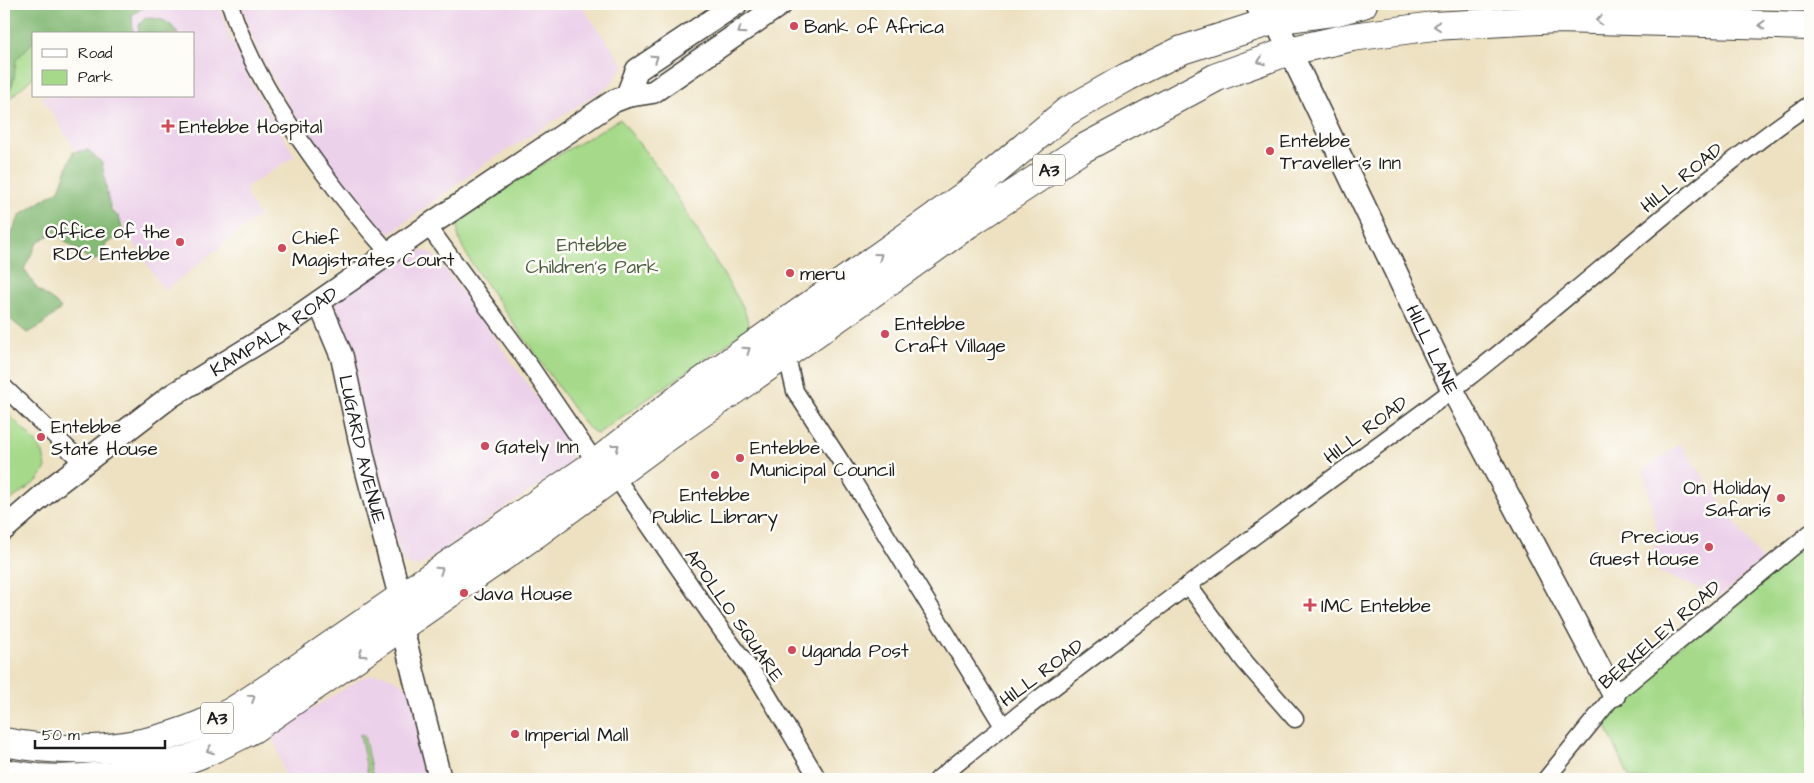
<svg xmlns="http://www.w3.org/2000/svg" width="1814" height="783" font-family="'Architects Daughter',sans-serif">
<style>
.built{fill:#ecd1ea}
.green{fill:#a6da8a;stroke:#617b53}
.forest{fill:#84ba76;stroke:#506b49}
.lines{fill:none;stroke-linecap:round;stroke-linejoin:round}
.street-casing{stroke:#3b3a35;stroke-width:19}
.secondary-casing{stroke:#3b3a35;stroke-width:25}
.highway-casing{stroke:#3b3a35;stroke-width:30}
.street{stroke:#fff;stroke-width:16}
.secondary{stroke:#fff;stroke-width:22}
.highway{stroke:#fff;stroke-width:28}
.oneway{stroke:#999}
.poi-dot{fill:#d1495b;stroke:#fdfcf7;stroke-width:2}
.labels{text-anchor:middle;stroke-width:5;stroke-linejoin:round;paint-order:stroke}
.shield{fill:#fdfcf7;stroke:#605f5e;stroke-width:1}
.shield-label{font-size:18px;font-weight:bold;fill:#1c1c1c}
.poi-label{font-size:19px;fill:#1c1c1c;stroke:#fdfcf7;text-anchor:start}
.street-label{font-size:19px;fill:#1c1c1c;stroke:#fdfcf7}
.park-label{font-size:19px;fill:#4c5e42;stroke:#fdfcf7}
</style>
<rect width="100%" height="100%" fill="#fdfcf7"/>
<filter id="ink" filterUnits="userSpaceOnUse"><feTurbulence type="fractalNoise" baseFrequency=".02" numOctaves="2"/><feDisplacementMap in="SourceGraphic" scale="10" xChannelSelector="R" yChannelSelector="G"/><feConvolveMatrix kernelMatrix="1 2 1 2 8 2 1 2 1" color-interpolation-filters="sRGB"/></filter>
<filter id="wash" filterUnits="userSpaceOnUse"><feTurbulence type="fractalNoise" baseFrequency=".0096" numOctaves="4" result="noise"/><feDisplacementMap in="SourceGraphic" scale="20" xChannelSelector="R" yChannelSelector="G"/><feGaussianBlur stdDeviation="1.12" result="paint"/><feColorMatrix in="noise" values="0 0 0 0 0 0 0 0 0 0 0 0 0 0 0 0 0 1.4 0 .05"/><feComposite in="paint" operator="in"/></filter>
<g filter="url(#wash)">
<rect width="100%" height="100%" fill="#ede1c1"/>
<g class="built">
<path d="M121,4h97l12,33 23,49 42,70 -48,31 -1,7 13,22 -95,75 -123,-195h153v-62h-110z"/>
<path d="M241,4h339l44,61 -15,21 -129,81 -92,68 -64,-77 -29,-41 -38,-67z"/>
<path d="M417,250l13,2 17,19 122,171 2,11 -3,12 -150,102 -12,-3 -5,-7 -66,-241 1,-11 6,-10 66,-44z"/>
<path d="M1680,443l82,118 -42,36 -61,-25 -11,-19 11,-10 -15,-73z"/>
<path d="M383,674l13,6 14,10 23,89h-148l-6,-25 -8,-20 94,-58z"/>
</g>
<g class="green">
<path d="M4,4l80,30h-50v42l-30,28z"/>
<path d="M620,119l45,58 78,130 7,21 -153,106 -12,-9 -111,-158c-14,-24 -28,-42 -1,-62z"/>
<path d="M4,410l30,30 9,13 3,15 -9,13 -33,24z"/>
<path d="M1810,541v238h-180l-31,-68z"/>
<path d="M360,734l4,2 9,43h-4z"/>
</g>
<g class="forest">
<path d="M4,4h151l-10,2 -13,9 1,19h-75l-2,-2 -22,2v6l-3,4 -15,16 -2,19 -10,29z"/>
<path d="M145,18c15,0 25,2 33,16h-40l1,-9z"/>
<path d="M88,150l14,13 5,31 4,17 8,6 3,12 -6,9 -10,6 -5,14 -10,3 -37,-29 -17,11 -13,26 13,20 19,14 5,6 -22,18 -12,6 -23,-19v-78l6,1 10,-22 39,-25 14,-38z"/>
</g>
</g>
<g filter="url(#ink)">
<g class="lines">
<g class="street-casing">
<g id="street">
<path d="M230,4c18,59 51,110 87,160 23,31 46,60 72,89"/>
<path d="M428,226l93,127 75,110"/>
<path d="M786,353l9,38 52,80 156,255"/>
<path d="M4,387l79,76"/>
<path d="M615,476l107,155 38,51 58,97"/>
<path d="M1188,585l57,77 50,57"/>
<path d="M938,779c127,-104 260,-201 392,-299 46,-34 93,-67 138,-102 115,-90 222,-191 342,-274"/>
<path d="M1546,779l68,-84 196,-162"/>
</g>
</g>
<g class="secondary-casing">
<g id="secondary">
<path id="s1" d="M1257,4l2,5 16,11 177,369 162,306"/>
<path d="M627,96l10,-26 99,-66"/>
<path id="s2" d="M319,302l23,55 22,103 36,137 2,30 7,29 31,123"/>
<path id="s3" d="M4,529l50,-43 117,-90 106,-65 151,-105 186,-125 13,-5 26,-4 128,-88"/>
</g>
</g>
<g class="highway-casing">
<g id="highway">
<path d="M4,742c67,13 135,9 198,-18 10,-4 20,-7 29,-12 14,-8 28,-18 42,-27l323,-222 90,-70 288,-204 92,-77 61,-35 55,-27 93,-30 59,-8 29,-8"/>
<path d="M4,773c11,2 23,4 34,5 44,3 91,-4 134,-14 28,-7 55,-22 81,-35l284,-196 126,-93 197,-138 108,-78 114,-75 135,-72 72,-26 63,-14 82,-11 123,-7 253,7"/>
</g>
</g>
<use href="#street" class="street"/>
<use href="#secondary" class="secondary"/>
<use href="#highway" class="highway"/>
</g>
<defs><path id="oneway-chevron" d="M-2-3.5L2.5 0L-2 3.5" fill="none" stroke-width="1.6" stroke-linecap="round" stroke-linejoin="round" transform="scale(1.25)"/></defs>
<g class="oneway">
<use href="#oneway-chevron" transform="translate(1599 20) rotate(-179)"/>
<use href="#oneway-chevron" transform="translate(1762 25) rotate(-178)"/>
<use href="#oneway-chevron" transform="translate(1437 26) rotate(175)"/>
<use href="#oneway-chevron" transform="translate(741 31) rotate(146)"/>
<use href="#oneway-chevron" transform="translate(655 58) rotate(-34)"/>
<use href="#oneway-chevron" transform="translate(1261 61) rotate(160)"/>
<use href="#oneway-chevron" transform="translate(879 256) rotate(-36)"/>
<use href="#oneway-chevron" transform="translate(747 350) rotate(-35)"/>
<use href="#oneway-chevron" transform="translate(616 447) rotate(-38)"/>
<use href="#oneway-chevron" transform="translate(440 570) rotate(-34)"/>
<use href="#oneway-chevron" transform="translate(362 654) rotate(146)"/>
<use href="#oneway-chevron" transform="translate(252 698) rotate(-32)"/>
<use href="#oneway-chevron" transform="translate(210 750) rotate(159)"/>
</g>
</g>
<g class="poi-dot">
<circle cx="794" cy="26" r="5"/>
<path d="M165.5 118.5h5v5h5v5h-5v5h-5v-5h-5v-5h5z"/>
<circle cx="1270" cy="151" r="5"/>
<circle cx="180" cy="242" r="5"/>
<circle cx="282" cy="248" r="5"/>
<circle cx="790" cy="273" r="5"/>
<circle cx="885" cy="334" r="5"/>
<circle cx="41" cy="437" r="5"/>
<circle cx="485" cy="446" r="5"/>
<circle cx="740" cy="458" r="5"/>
<circle cx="715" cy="475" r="5"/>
<circle cx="1781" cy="498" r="5"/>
<circle cx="1709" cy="547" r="5"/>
<circle cx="464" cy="593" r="5"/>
<path d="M1307.5 597.5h5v5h5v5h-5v5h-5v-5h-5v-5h5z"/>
<circle cx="792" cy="650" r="5"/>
<circle cx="515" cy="734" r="5"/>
</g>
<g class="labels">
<g class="shield">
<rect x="1033" y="154.5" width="32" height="31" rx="4"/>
<rect x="201" y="702.5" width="32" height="31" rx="4"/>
</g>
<g class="shield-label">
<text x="1049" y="176">A3</text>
<text x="217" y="724">A3</text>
</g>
<g class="poi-label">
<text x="804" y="33">Bank of Africa</text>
<text x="179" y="133">Entebbe Hospital</text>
<text x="1280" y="147">Entebbe<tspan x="1280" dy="22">Traveller's Inn</tspan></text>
<text x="170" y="238" text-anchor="end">Office of the<tspan x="170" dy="22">RDC Entebbe</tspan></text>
<text x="292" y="244">Chief<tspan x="292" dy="22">Magistrates Court</tspan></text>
<text x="800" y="280">meru</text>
<text x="895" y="330">Entebbe<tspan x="895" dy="22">Craft Village</tspan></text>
<text x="51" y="433">Entebbe<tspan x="51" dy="22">State House</tspan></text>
<text x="495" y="453">Gately Inn</text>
<text x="750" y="454">Entebbe<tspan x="750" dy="22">Municipal Council</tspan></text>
<text x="1771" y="494" text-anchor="end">On Holiday<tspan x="1771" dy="22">Safaris</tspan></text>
<text x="715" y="501" text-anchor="middle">Entebbe<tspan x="715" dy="22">Public Library</tspan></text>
<text x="1699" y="543" text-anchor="end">Precious<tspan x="1699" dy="22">Guest House</tspan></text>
<text x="474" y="600">Java House</text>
<text x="1321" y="612">IMC Entebbe</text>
<text x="802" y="657">Uganda Post</text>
<text x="525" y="741">Imperial Mall</text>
</g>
<g class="street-label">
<text transform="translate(1681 177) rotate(-39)" y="7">HILL ROAD</text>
<text dy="7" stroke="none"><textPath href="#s3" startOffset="335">KAMPALA ROAD</textPath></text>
<text dy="7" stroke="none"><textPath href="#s1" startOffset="390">HILL LANE</textPath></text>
<text transform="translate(1365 429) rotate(-37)" y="7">HILL ROAD</text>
<text dy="7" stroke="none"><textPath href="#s2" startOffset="154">LUGARD AVENUE</textPath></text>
<text transform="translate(735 615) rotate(55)" y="7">APOLLO SQUARE</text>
<text transform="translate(1659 634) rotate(-41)" y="7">BERKELEY ROAD</text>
<text transform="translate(1041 672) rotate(-37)" y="7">HILL ROAD</text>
</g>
<g class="park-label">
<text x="592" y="251">Entebbe<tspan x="592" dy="22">Children's Park</tspan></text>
</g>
</g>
<rect width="1814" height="783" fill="none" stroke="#fdfcf7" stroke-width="20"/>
<rect x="32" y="32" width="162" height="65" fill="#fdfcf7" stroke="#a3a29f"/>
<rect x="42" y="49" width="25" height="8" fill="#ffffff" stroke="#a3a29f"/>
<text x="78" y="58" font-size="15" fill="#1c1c1c">Road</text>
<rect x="42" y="70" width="25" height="15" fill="#a6da8a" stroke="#a3a29f"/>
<text x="78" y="82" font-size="15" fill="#1c1c1c">Park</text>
<path d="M35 740v8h130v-8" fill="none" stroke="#1c1c1c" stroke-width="2.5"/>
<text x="42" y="740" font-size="15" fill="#1c1c1c" stroke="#fdfcf7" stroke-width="4" paint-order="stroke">50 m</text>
</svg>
